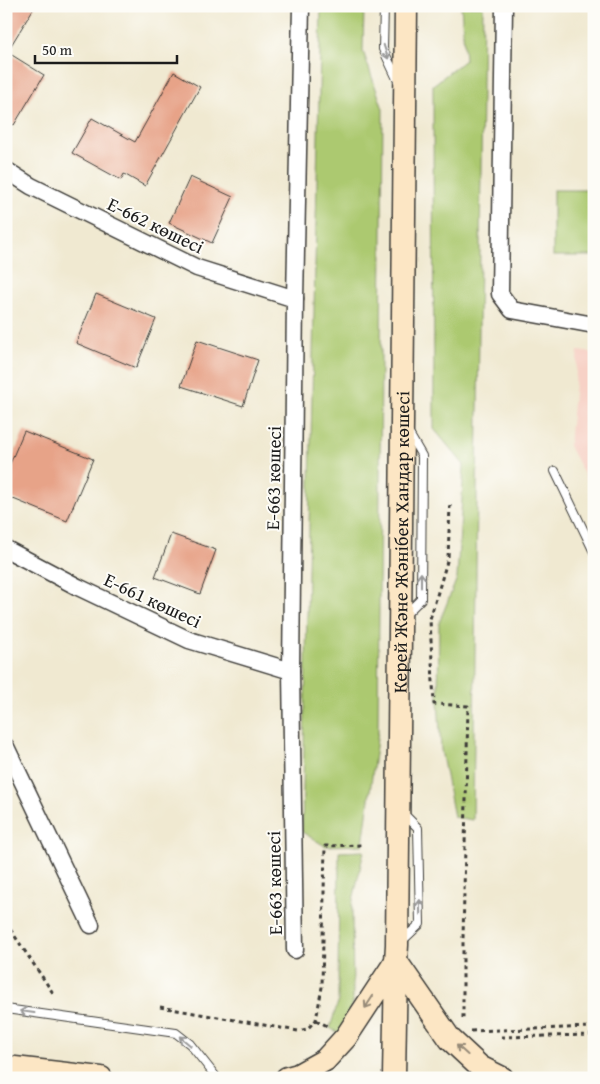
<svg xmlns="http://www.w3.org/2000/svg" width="600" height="1084" font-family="'Gentium Book Plus',serif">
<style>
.built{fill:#f7d1c6}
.green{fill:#acc970;stroke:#647246}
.building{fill:#e7a388}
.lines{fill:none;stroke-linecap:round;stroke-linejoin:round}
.service-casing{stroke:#3c3b37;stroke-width:10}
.minor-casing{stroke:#3c3b37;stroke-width:19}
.secondary-casing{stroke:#3c3b37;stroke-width:25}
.path{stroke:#3c3b37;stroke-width:3;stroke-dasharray:4 4;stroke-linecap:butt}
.service{stroke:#fff;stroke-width:8}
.minor{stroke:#fff;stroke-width:16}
.secondary{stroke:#fce6c4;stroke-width:22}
.oneway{stroke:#999}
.oneway2{stroke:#978b78}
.labels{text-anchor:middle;stroke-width:4;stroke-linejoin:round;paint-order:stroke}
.street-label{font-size:19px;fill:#1c1c1c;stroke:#fdfcf7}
</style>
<rect width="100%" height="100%" fill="#fdfcf7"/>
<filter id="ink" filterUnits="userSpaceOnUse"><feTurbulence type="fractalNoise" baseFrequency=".02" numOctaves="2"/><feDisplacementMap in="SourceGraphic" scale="10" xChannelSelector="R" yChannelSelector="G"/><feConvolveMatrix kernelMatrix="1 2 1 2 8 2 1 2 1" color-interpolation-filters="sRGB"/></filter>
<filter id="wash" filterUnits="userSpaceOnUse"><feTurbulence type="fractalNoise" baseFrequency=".0096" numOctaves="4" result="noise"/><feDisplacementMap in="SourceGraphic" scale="20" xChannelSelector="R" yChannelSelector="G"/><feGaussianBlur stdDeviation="1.12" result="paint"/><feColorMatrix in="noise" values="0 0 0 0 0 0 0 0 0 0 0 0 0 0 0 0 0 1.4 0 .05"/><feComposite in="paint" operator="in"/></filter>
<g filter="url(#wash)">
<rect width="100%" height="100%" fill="#f0e9d1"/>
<path class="built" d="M578,351l16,2v140l-25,-47z"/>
<g class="green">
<path d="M321,6h43l-1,45 20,58 -5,622 -15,114 -38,1 -23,-14z"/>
<path d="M461,6h22l-10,814 -19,-3 -13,-67 -3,-51 1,-76 18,-45 7,-113 -30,-36 -1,-344 32,-25z"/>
<rect x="553" y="190" width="41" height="66"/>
<path d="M364,851l-12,54 1,94 -4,18 -9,17 -10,-6 8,-26 1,-150z"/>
</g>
<g id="blocks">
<g class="building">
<path d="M6,6h29l-28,46 37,23 -30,50 -8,-4z"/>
<path d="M174,72l26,15 -55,99 -21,-12 -3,6 -49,-27 20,-35 43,24z"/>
<path d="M190,177l43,20 -21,46 -43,-20z"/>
<path d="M96,294l60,25 -20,49 -60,-25z"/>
<path d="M197,340l61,20 -15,46 -62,-20z"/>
<path d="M24,431l69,28 -26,62 -61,-25v-23z"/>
<path d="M171,534l45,16 -16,44 -45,-17z"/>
</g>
</g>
</g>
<g filter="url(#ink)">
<use href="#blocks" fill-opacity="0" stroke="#3c3b37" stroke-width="1"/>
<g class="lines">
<g class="service-casing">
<g id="service">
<path d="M384,6l-1,43 15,32"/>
<path d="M555,471l39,81"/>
<path d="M405,615l16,-16 1,-143 -14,-24"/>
<path d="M402,941l18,-17 -2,-96 -14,-14"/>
<path d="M6,1009l170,24 14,11 27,34"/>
</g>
</g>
<g class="minor-casing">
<g id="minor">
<path d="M504,6l-4,288 12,16 82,15"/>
<path d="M6,170l25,16 166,82 98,31"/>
<path d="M6,549l72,38 111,53 102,31"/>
<path d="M6,747l85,178"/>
<path d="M295,950l-4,-279 4,-372 6,-293"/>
</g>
</g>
<g class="secondary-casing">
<g id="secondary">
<path d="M6,1067l95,11"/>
<path d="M287,1078l11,-3 27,-15 21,-23 50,-76 54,78 30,28 22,11"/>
<path id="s1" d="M394,1078l2,-117 1,-16 9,-939"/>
</g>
</g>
<g class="path">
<path d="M450,505l-2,53 -18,61 4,85 34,2 -5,233v82"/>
<path d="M6,923l49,73"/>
<path d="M160,1007l138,24 9,-2 9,-9 6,-33 3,-141 38,-1"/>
<path d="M316,1020l13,7"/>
<path d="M471,1031l123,-4"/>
<path d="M501,1037l93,-2"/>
</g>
<use href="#service" class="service"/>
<use href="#minor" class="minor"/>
<use href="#secondary" class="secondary"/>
</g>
<defs><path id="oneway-shaft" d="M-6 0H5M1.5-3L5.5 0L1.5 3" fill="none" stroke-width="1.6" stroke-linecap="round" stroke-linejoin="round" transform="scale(1.25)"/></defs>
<g class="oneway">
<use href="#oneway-shaft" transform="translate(386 52) rotate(72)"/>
<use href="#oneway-shaft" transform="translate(421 580) rotate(-90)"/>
<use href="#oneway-shaft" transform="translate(420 907) rotate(-91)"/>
<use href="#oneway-shaft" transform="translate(27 1012) rotate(-172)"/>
<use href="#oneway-shaft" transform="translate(185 1041) rotate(-140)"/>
</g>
<g class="oneway2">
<use href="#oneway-shaft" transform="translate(369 1002) rotate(123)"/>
<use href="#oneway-shaft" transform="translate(462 1050) rotate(-138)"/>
</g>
</g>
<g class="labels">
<g class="street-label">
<text transform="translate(156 225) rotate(26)" y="7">Е-662 көшесі</text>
<text transform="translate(273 478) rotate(-89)" y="7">Е-663 көшесі</text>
<text dy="7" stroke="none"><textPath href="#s1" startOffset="536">Керей Және Жәнібек Хандар көшесі</textPath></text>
<text transform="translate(153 600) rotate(25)" y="7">Е-661 көшесі</text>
<text transform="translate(274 883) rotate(-91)" y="7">Е-663 көшесі</text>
</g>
</g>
<rect width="600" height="1084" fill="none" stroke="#fdfcf7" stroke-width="25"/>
<path d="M35 55v8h142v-8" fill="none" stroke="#1c1c1c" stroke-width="2.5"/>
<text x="42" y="55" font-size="15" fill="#1c1c1c" stroke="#fdfcf7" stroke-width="4" paint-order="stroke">50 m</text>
</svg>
